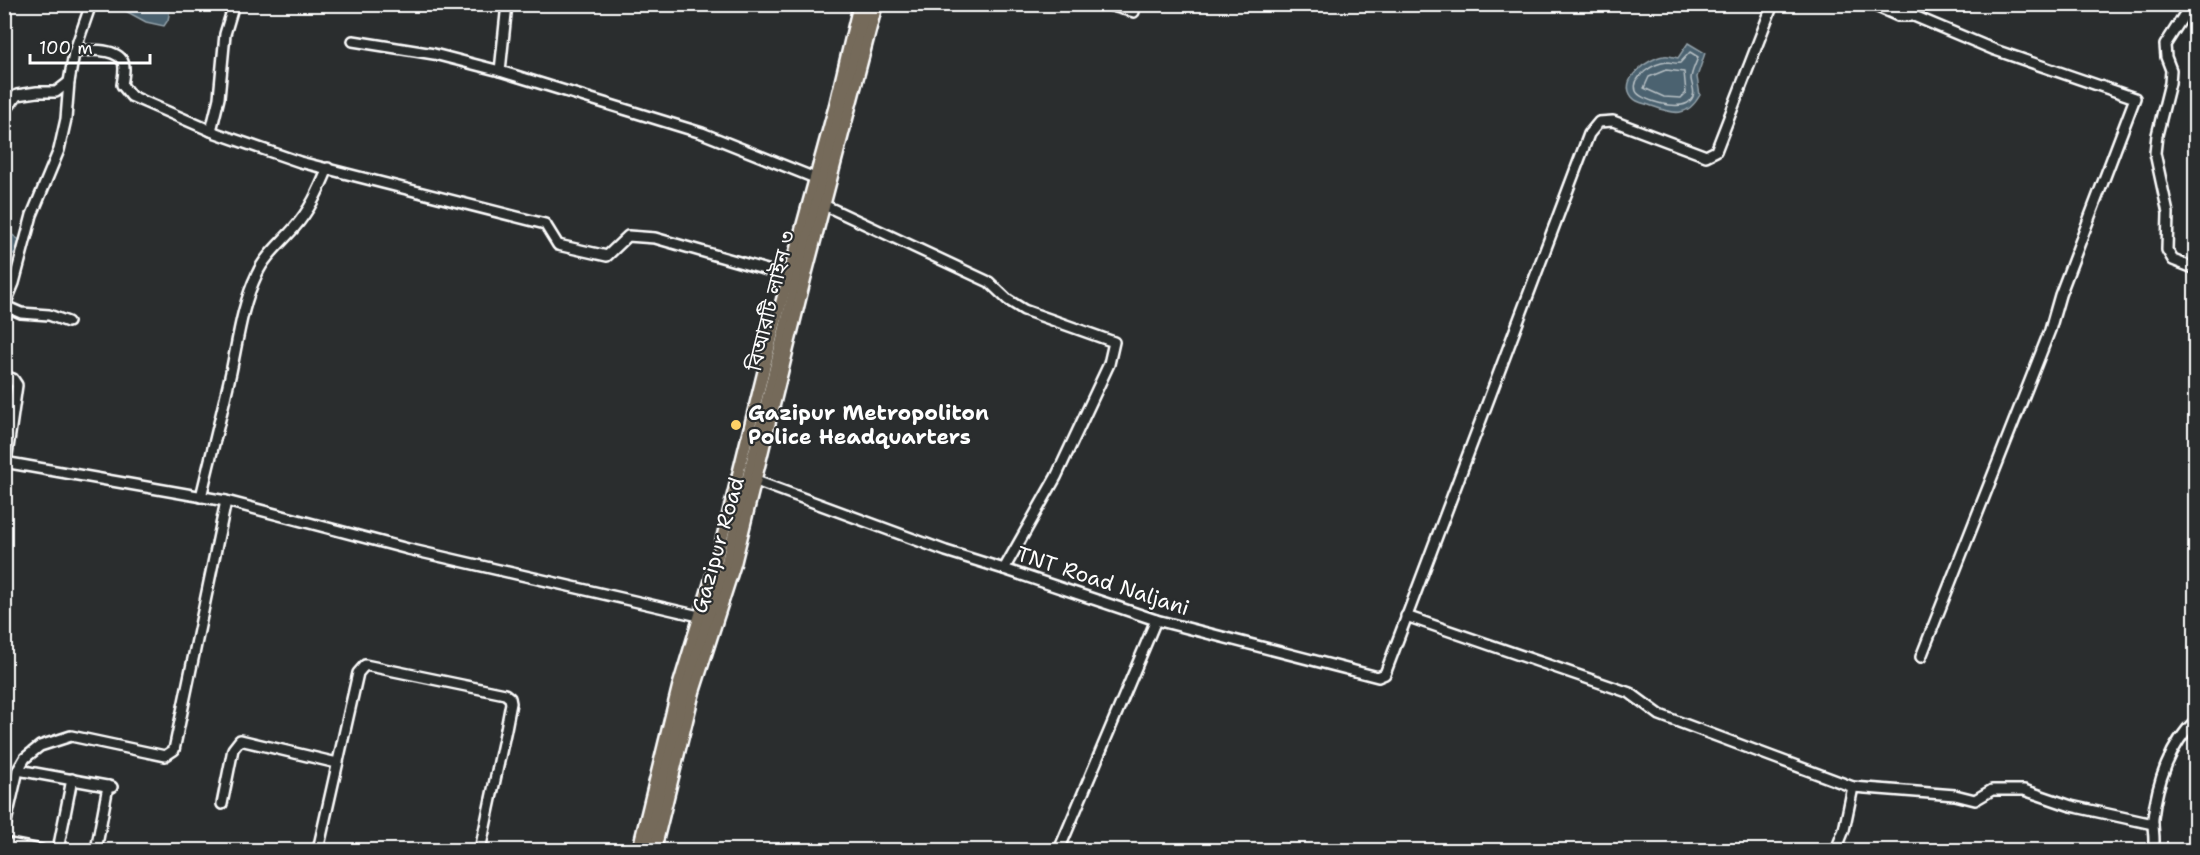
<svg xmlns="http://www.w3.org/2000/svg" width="2200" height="855" font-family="'Shantell Sans','Noto Sans Bengali',sans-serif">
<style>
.water{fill:#4b626f;stroke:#93a1a9;stroke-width:1.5}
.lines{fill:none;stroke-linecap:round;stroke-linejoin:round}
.shore{stroke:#b7c0c5;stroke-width:1.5}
.minor-casing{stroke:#fff;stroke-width:14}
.major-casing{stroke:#fff;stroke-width:15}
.minor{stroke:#2a2d2e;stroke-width:9}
.major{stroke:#746a5a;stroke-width:10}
.poi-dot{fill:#ffd166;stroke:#2a2d2e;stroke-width:2}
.labels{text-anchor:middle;stroke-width:4.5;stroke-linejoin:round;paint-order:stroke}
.street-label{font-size:21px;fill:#fff;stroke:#2a2d2e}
.poi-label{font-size:21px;font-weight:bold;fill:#fff;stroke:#2a2d2e;text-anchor:start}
</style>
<rect width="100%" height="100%" fill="#2a2d2e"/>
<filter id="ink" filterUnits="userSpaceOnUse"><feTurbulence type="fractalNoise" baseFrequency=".0167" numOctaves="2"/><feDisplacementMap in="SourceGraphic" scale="12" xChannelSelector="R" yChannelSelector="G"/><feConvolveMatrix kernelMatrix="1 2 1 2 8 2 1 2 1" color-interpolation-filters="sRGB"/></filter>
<g filter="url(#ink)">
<g class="water">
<path d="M119,5h52l-3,15 -4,6 -18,-4 -26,-14z"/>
<path d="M1688,43l17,10 -8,24 3,18c-14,25 -28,18 -51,10 -6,-2 -12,-2 -17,-8 -14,-18 17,-39 32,-41 4,-1 10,1 14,2z"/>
<path d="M5,230l16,11 -7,13 -9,-1z"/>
</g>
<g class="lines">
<g class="shore">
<path d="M1690,52l8,5c-2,7 -7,15 -7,22 1,8 6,15 -1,22 -10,11 -51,-1 -54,-10 -5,-15 19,-28 31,-29 4,0 9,2 13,1z"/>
<path d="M1666,70l18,2 2,21 -5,5 -17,-1 -20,-9 5,-11z"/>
</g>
<g class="minor-casing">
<g id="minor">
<path d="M1105,4l29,8"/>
<path d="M1871,4l27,12h16l81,34 140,48 -75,197 -10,35 -129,327"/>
<path d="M2187,4l-1,8 -21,33 1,12 5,13 -1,13 -13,52 -2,18 13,60 -1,37 6,10 23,9"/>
<path d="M353,41l81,13 66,17 202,62 113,45"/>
<path d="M74,53c12,-4 40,-5 48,7 4,6 1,18 0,25l9,11 85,37 84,29 245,62 13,21 49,11 21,-20 27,2 133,38"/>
<path d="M500,71l7,-67"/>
<path d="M4,113l13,-18 20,-3h19l13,-10"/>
<path d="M211,131l8,-33 6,-64 9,-30"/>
<path d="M824,205l165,77 19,18 16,10 90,32 -5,22 -53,113 -52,92"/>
<path d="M5,306l16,7 28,2 19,7"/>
<path d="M4,307l10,-24 18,-68 27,-65 7,-31 3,-37 5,-29 17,-49"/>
<path d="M4,376l9,3 4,6 -11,77"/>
<path d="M4,462l222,39 182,48 291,67"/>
<path d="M756,481l190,70 58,18 152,51 222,57 7,-3 204,-540 10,-12 14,-1 93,35 10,-5 57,-147"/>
<path d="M201,497c10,-42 21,-84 30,-125 7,-33 11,-67 26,-98 8,-18 25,-32 37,-46 16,-18 25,-38 34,-60"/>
<path d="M1406,616l224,77 30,22 193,72 102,8 20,5 17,-10h32l47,16 82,18"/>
<path d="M18,770l94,17"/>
<path d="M222,804l11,-55 7,-9 97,23"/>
<path d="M4,831l14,-61 7,-12 15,-12 31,-10 94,20 9,-6 52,-249"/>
<path d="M4,843l37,7"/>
<path d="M58,850l14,-71"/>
<path d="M96,850l12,-64"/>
<path d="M318,850l40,-177 7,-8 140,29 5,4 1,5 -5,26 -26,121"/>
<path d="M1059,850l97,-230"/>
<path d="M1836,850l8,-20 9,-43"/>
<path d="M2153,850c3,-10 -1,-22 0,-32 4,-35 17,-74 43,-98"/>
</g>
</g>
<g class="major-casing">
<g id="major">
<path d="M638,850l40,-163 39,-128 57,-230 61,-224 24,-101"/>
<path d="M646,850l40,-161 41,-128 72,-290 69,-267"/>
<path d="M655,850l39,-158 41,-128 70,-285 72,-275"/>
</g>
</g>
<use href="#minor" class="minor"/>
<use href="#major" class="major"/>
</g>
</g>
<circle class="poi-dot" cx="736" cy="425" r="6"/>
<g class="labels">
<g class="street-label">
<text transform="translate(771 301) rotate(-76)" y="7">বিআরটি লাইন ৩</text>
<text transform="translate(718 545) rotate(-74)" y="7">Gazipur Road</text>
<text transform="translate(1103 581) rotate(18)" y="7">TNT Road Naljani</text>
</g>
<g class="poi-label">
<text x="748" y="420">Gazipur Metropoliton<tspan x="748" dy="24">Police Headquarters</tspan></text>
</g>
</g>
<rect width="2200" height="855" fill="none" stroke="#2a2d2e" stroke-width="24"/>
<rect x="12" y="12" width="2176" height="831" fill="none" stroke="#fff" stroke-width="2" filter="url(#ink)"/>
<path d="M30 54v9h120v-9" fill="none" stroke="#ffffff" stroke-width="3"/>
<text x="39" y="54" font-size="18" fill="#ffffff" stroke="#2a2d2e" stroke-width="4.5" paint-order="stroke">100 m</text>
</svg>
